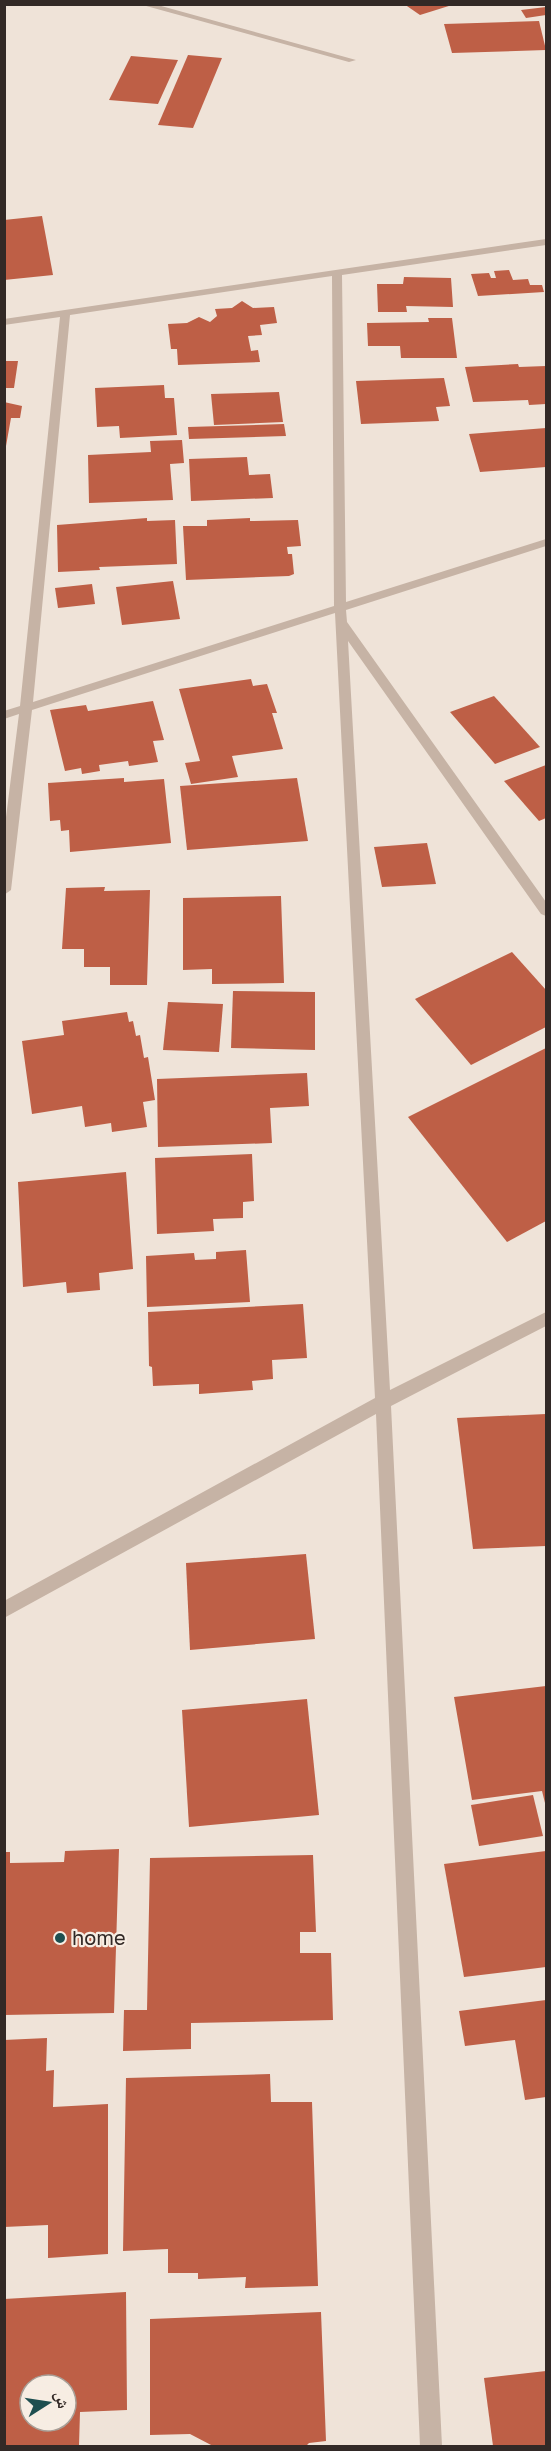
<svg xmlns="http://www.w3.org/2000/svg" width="551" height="2451" font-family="'Golos Text','Noto Naskh Arabic',sans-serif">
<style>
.building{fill:#be5f46;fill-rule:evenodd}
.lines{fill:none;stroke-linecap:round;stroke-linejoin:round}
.street{fill:#c6b3a5;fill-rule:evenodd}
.poi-dot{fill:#1e4f50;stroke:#f7ede3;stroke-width:2}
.labels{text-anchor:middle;stroke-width:4.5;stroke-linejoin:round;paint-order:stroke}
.near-poi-label{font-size:20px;fill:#322926;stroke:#f7ede3;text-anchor:start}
</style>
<rect width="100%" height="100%" fill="#efe3d8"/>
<g class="building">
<path d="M404,4h48v1l-32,10z"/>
<path d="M546,7v8l-20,3 -5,-8z"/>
<path d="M539,21l7,29 -94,3 -8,-29z"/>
<path d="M188,55l34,3 -29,70 -35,-3z"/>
<path d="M131,56l47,4 -20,44 -49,-4z"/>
<path d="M42,216l11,59 -49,5v-60z"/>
<path d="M509,270l4,10 15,-1 2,6h12l2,7 -66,4 -7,-22 18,-1 2,5h5l-2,-7z"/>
<path d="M404,277l47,1 2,29 -47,-1 1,6h-29l-1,-28h26z"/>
<path d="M242,301l11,7 21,-1 3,16 -17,2 2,10 -14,1 3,15 7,-1 2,12 -82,3 -1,-16h-6l-3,-25 19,-1 12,-6 11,5 7,-6 -2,-7 17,-1z"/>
<path d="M428,318h24l5,40h-56l-1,-12h-32l-1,-23 62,-1z"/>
<path d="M4,361h14l-4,27h-10z"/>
<path d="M518,364l1,3 27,-1v38l-17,1 -1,-5 -55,2 -8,-35z"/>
<path d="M444,378l6,28 -14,1 3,14 -78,3 -5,-43z"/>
<path d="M164,385l1,13h9l3,37 -57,3 -1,-12 -22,1 -2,-39z"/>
<path d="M279,392l4,30 -69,3 -3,-31z"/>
<path d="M4,402l18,4 -2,12h-9l-5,28z"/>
<path d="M284,424l2,12 -97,3 -1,-12z"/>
<path d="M546,428v39l-66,5 -11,-38z"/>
<path d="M182,440l2,23 -14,1 3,36 -84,3 -1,-48 63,-3 -1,-11z"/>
<path d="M247,457l2,18 21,-1 3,24 -82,3 -2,-42z"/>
<path d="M147,518v3l28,-1 2,44 -78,3 1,3 -42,2 -1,-47z"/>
<path d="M250,518v3l48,-1 3,26 -14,1 1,7h4l2,20 -5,2 -103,4 -3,-54h24v-6z"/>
<path d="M173,581l7,38 -58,6 -6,-38z"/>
<path d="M92,584l3,20 -37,4 -3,-20z"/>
<path d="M251,679l2,7 14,-2 10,29h-5l11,36 -51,7 6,21 -47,7 -6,-21 15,-2 -21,-72z"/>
<path d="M494,696l46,51 -45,17 -45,-52z"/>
<path d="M153,701l11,39 -11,1 5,21 -29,4 -1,-5 -29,4 1,6 -18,3 -1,-6 -16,3 -15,-61 36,-5 2,6z"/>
<path d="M546,765v53l-7,3 -35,-40z"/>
<path d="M124,778v4l40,-3 7,64 -101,9 -1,-22 -8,1 -1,-11 -10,1 -2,-38z"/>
<path d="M297,778l11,63 -121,9 -7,-64z"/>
<path d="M427,843l9,41 -54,3 -8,-40z"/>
<path d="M105,887l-1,4 46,-1 -3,95h-37v-18h-26v-18h-22l4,-61z"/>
<path d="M281,896l3,87 -72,1v-15l-29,1v-72z"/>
<path d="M512,952l34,38v37l-75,38 -56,-66z"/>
<path d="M233,991l82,1v58l-84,-2z"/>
<path d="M168,1002l55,2 -4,48 -56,-2z"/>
<path d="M127,1012l2,10 4,-1 3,15 4,-1 4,23 4,-1 7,43 -12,2 4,25 -35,5 -1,-9 -26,4 -3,-21 -50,8 -10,-73 42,-6 -2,-14z"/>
<path d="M546,1048v173l-39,21 -99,-125z"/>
<path d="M307,1073l2,33 -39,2 2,35 -114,4 -1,-68z"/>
<path d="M252,1154l2,47 -11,1v16l-30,1 1,12 -57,3 -2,-76z"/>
<path d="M126,1172l7,97 -34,4 1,17 -33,3 -1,-11 -43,5 -5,-105z"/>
<path d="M246,1250l4,52 -103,5 -1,-51 48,-3 1,7 21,-1v-7z"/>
<path d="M303,1304l4,54 -35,2 1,19 -21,2 1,9 -54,4v-10l-46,2 -1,-19 -3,-1 -1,-54z"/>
<path d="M546,1414v132l-73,3 -16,-131z"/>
<path d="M306,1554l9,85 -125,11 -4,-87z"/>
<path d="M546,1686v121l-4,-16 -70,9 -18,-103z"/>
<path d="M307,1699l12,116 -130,12 -7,-117z"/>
<path d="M533,1795l10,41 -64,10 -8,-41z"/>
<path d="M119,1849l-5,164 -110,2v-163h6v11l54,-1 1,-11z"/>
<path d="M546,1851v116l-82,10 -20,-113z"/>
<path d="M313,1855l3,77h-16v21h31l2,67 -142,3v26l-68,2 1,-41h23l3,-152z"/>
<path d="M546,2000v97l-21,3 -10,-60 -50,6 -6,-35z"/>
<path d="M47,2038l-1,33 8,-1 -1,37 55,-3v150l-60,4v-33l-44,2v-187z"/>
<path d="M270,2074l1,28h41l6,184 -73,2 1,-11 -48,2v-6h-30v-24l-45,2 3,-173z"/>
<path d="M126,2292l1,118 -47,2 -1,34h-75v-147zM30,2385h36v36h-36z"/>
<path d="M321,2312l5,129 -17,2 -3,3h-93l-23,-12 -40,1v-116z"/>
<path d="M546,2371v75h-53l-9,-68z"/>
</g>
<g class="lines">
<g class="street">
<path d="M139,4h15l202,56 -7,2z"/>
<path d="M546,239v6l-204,30 4,327 200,-63v7l-200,64 1,12 199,280v14l-5,-2 -193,-273 42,749 156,-78v14l-155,80 51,1040h-22l-44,-1032 -372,204v-17l371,-203 -40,-785 -303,97 -21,180 -7,5v-62l15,-119 -15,5v-8l16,-5 40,-389 -56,8v-6zM332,276l2,330 -301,96 37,-387z"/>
</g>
</g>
<circle class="poi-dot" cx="60" cy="1938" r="6"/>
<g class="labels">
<g class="near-poi-label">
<text x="72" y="1945">home</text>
</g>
</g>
<rect width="551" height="2451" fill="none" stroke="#322926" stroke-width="12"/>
<g transform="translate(48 2403) rotate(78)"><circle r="28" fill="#f7ede3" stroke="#a89f97" stroke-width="1.5"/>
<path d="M0-4.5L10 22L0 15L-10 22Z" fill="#1e4f50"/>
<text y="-9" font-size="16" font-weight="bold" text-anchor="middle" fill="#322926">ش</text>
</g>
</svg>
